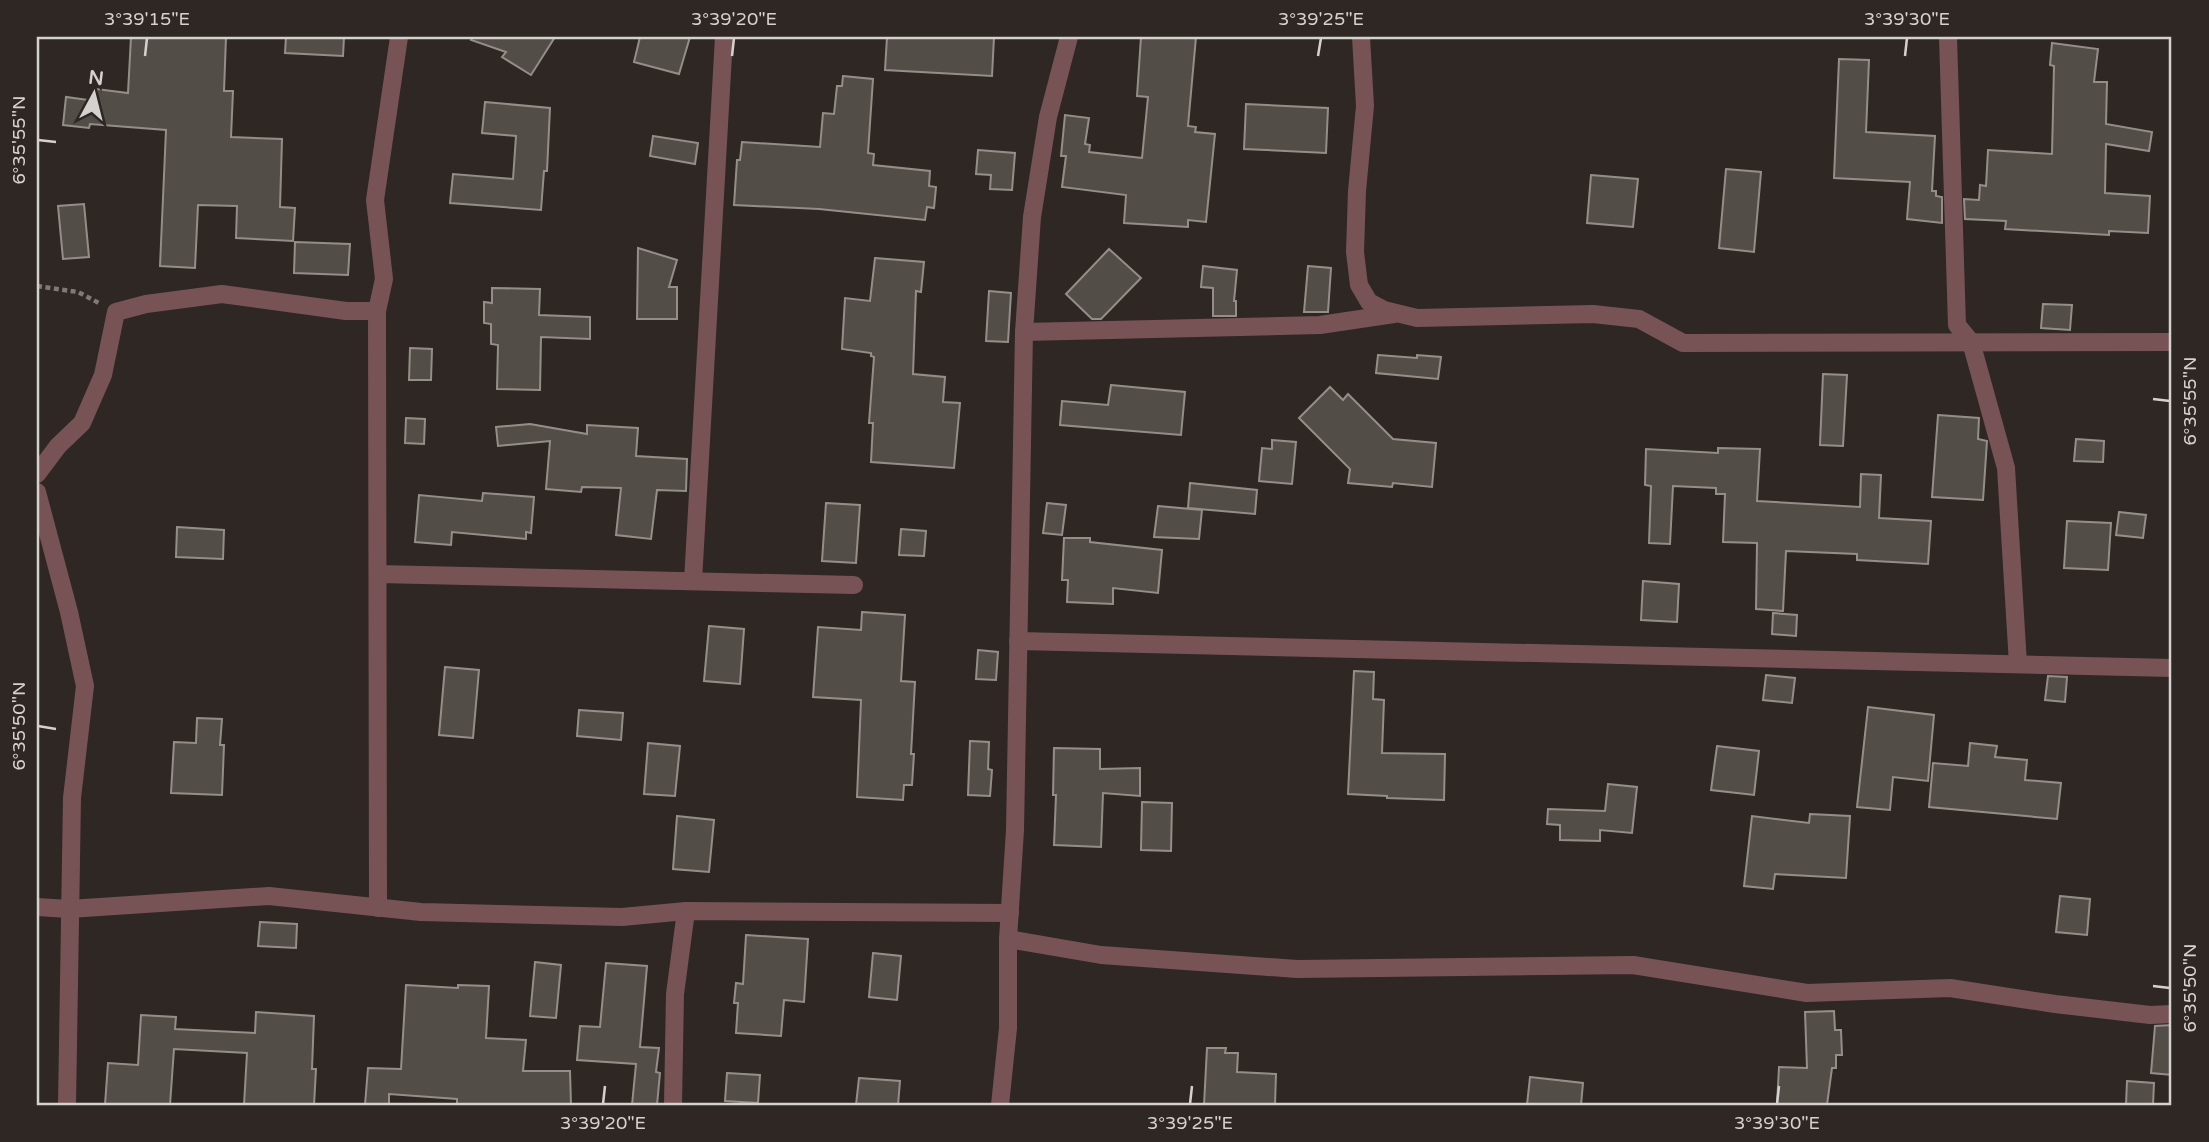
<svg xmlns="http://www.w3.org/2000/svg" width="2209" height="1142" font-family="'Varela Round',sans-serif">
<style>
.building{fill:#534d48;stroke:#958e88;stroke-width:2}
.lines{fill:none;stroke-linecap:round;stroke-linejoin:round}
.path{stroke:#7f7a77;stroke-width:4.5;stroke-dasharray:5 3.5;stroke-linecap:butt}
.street{stroke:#785355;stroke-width:18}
.ticks{fill:none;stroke:#d5d1cf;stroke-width:2.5}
.neatline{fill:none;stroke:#d5d1cf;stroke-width:2.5}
.ticks-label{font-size:18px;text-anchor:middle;fill:#d5d1cf}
</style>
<rect width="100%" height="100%" fill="#2e2724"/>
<g class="building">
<path d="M131,37h95l-2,54h9l-2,46 51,2 -2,68 15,1 -2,33 -57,-3 1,-32 -39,-1 -3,63 -35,-2 6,-136 -76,-6 -1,4 -26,-3 3,-28 29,4 2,-12 31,4z"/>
<path d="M286,37h58l-1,19 -58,-3z"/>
<path d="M472,37h83l-24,38 -29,-18 4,-5 -35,-12z"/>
<path d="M640,37h50l-11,37 -45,-12z"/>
<path d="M887,37h107l-2,39 -107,-6z"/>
<path d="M1141,37h55l-8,89 8,1 -1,5 20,2 -9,88 -18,-2v7l-64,-4 2,-28 -64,-8 4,-31h-5l4,-41 24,3 -4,26 5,1 -1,7 53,6 6,-61 -11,-1z"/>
<path d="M2052,43l46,6 -4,33h13l-1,42 46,8 -3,19 -43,-7 -1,49 45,3 -2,37 -39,-2v4l-104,-6 1,-8 -41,-2 -1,-20 15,1 1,-15 6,1 2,-36 64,4 2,-88 -4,-1z"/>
<path d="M1839,59l30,1 -3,72 69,4 -3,55h4v5l6,1v26l-35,-4 3,-37 -76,-4z"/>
<path d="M843,76l30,3 -5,74 6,1 -1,11 57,6 -1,15 7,1 -2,21 -7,-1 -2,13 -106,-11 -85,-4 3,-45h3l2,-18 78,5 3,-34 11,1 3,-28h5z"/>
<path d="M485,102l65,6 -3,63h-3l-3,39 -91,-7 3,-29 60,5 3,-43 -34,-3z"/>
<path d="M1246,104l82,4 -2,45 -82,-4z"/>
<path d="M653,136l45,7 -3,21 -45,-8z"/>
<path d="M978,150l37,3 -3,37 -22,-1 1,-14 -15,-1z"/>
<path d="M1726,169l35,3 -7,80 -35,-4z"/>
<path d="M1591,175l47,4 -5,48 -46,-4z"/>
<path d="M84,204l5,53 -26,2 -5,-53z"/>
<path d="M295,242l55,2 -2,31 -54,-2z"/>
<path d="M638,248l39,12 -8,27h8v32h-40z"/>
<path d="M1109,249l32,29 -40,41h-9l-26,-25z"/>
<path d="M875,258l49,4 -3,30 -5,-1 -3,83 32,3 -2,25 17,1 -6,65 -83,-6 2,-39h-4l5,-66 -3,-1v-3l-29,-4 3,-51 25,3z"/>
<path d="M1203,266l34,4 -3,31h2v15h-23v-28l-12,-1z"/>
<path d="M1308,266l23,2 -3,44h-24z"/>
<path d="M492,288l48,1 -1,26 51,2v22l-49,-2 -1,53 -43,-1 1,-44 -7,-1v-20l-7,-1v-21l8,1z"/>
<path d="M989,291l22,2 -3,49 -22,-1z"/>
<path d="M2043,304l29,1 -2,25 -29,-2z"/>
<path d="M410,348l22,1 -1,31h-22z"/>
<path d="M1378,355l39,3v-3l24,2 -3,22 -62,-6z"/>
<path d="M1823,374l24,1 -4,71 -23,-1z"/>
<path d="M1111,385l74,7 -4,43 -121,-10 2,-24 46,4z"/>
<path d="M1330,387l13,13 5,-6 45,45 43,4 -4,44 -39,-4 -1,4 -44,-4 2,-14 -51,-51z"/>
<path d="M1938,415l41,3 -1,21 9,2 -4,59 -51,-3z"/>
<path d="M406,418l19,1 -1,25 -19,-1z"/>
<path d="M530,424l57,10v-9l51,3 -2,28 51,3 -1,32 -29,-1 -6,49 -35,-4 5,-47 -39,-1 -1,5 -35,-3 4,-48 -52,5 -2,-19z"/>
<path d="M2076,439l28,2 -1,21 -29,-1z"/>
<path d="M1272,440l24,2 -4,42 -33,-3 3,-33 10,1z"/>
<path d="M1718,448l42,1 -3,52 103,6 1,-33 20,1 -2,43 52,3 -3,43 -71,-4v-6l-71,-3 -3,60 -27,-2 1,-66 -34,-1 2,-48h-9v-6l-43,-2 -3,58 -21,-1 2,-57 -6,-1 1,-36 72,4z"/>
<path d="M1190,483l67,7 -2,24 -67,-6z"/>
<path d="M483,493l51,4 -3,36 -5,-1v7l-74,-7 -1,13 -36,-3 4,-47 63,6z"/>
<path d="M826,503l34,2 -4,58 -34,-2z"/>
<path d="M1047,503l19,2 -4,30 -19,-2z"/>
<path d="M1158,506l44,4 -3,29 -45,-2z"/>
<path d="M2119,512l27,3 -3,23 -27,-3z"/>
<path d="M2067,521l44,2 -3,47 -44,-2z"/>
<path d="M177,527l47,3 -1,29 -47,-2z"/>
<path d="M901,529l25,2 -2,25 -25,-1z"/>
<path d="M1064,538h26v4l72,8 -4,43 -45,-5v16l-46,-2 1,-22h-6z"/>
<path d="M1643,581l36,3 -2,38 -36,-2z"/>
<path d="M862,612l43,3 -4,66 14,1 -4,72h3l-2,31h-8l-1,15 -46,-3 4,-97 -48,-3 5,-70 43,3z"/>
<path d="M1773,613l24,2 -1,21 -24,-2z"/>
<path d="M709,626l35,3 -4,55 -36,-3z"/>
<path d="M978,650l20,2 -2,28 -20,-1z"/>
<path d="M445,667l34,3 -6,68 -34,-3z"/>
<path d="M1354,671l20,1 -1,27 11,1 -2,53 63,1 -1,46 -57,-2v-2l-39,-2z"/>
<path d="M1766,675l29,3 -3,25 -29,-3z"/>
<path d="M2048,676l19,1 -2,25 -20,-2z"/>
<path d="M1868,707l66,8 -6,66 -35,-4 -3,33 -33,-3z"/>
<path d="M579,710l44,3 -2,27 -44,-4z"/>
<path d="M197,718l25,1 -2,26h4l-2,50 -51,-2 3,-51 22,1z"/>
<path d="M970,741l19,1 -1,27 4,1 -2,26 -22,-1z"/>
<path d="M648,743l32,3 -5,50 -31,-2z"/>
<path d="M1970,743l27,3 -2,11 32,3 -2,20 36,3 -4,36 -128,-12 4,-44 35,3z"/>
<path d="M1717,746l42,5 -5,44 -43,-5z"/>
<path d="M1054,748l46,1v20l40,-1v28l-37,-3 -2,54 -47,-2 2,-50h-3z"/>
<path d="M1608,784l29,3 -5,46 -32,-3v11l-40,-1v-15l-13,-1 1,-15 57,2z"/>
<path d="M1142,802l30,1 -1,48 -30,-1z"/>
<path d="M1810,814l40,2 -4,62 -71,-4 -2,15 -29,-3 8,-70 57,7z"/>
<path d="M677,816l37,4 -5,52 -36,-3z"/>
<path d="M2060,896l30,3 -3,36 -31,-3z"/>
<path d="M260,922l37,2 -1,24 -38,-2z"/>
<path d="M746,935l62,4 -4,63 -20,-2 -3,36 -45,-3 2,-30h-4l2,-20 7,1z"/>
<path d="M873,953l28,3 -4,44 -28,-3z"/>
<path d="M535,962l26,3 -5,53 -26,-2z"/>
<path d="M606,963l41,3 -7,81 19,1 -3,24 4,1 -3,32h-25l4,-41 -59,-4 3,-34 20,1z"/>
<path d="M406,985l52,3v-3l31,1 -3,52 40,2 -3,31h47l1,34h-114v-6l-68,-5v11h-24l3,-37 33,1z"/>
<path d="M1834,1011l1,19h6l1,25h-6v13h-4l-5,37h-50l2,-38 28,1 -2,-56z"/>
<path d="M256,1012l58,4 -2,53h4l-2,36h-70l3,-52 -73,-4 -4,56h-65l3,-42 30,2 3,-50 35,2 -1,12 80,4z"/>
<path d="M2172,1025v50l-21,-2 4,-47z"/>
<path d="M1207,1048h19l-1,5h13l-1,19 39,2 -1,31h-71z"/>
<path d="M727,1073l33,2 -2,28 -33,-2z"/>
<path d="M1530,1077l53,6 -2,22h-54z"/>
<path d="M859,1078l41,3 -2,24h-42z"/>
<path d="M2127,1081l27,2 -1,22h-27z"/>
</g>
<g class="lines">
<path class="path" d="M37,286l41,6 21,11"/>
<g class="street">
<path d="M1361,37l4,69 -8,85 -2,61 4,33 10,17 15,8 33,8 176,-4 46,5 44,24 489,-1"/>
<path d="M1948,37l9,288 14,17 35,126 12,196"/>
<path d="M377,311l1,597"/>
<path d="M1024,332l296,-7 74,-11"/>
<path d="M37,474l21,-28 24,-23 21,-48 13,-63 30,-8 76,-10 124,17h31l7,-32 -9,-79 24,-163"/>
<path d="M37,492l32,120 16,74 -13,112 -5,307"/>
<path d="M378,574l476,11"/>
<path d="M693,581l31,-544"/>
<path d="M1018,641l1154,27"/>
<path d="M37,907l32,2 200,-13 152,16 201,5 64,-6 324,2"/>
<path d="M1008,939l93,16 196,14 336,-4 174,28 143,-5 105,16 95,11 22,-1"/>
<path d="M673,1105l2,-111 11,-83"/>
<path d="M1000,1105l8,-77v-89l7,-109 9,-498 8,-115 16,-100 21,-80"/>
</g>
</g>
<path class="ticks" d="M145,56l2,-18M732,56l2,-18M1318,56l3,-18M1905,56l2,-18M38,140l18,2M2153,399l17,2M38,726l18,3M2153,986l17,2M603,1104l2,-18M1190,1104l2,-18M1777,1104l2,-18"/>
<rect width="2209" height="1142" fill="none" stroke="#2e2724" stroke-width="77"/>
<g transform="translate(94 94) rotate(7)" stroke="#2e2724" stroke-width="5" paint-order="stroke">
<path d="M0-5L12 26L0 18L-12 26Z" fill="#d5d1cf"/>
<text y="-10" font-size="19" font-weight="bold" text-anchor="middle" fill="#d5d1cf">N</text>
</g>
<rect x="38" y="38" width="2132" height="1066" class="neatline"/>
<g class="ticks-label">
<text x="147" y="25">3°39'15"E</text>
<text x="734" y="25">3°39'20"E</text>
<text x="1321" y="25">3°39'25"E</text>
<text x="1907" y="25">3°39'30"E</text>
<text transform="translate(19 140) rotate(-90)" y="6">6°35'55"N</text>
<text transform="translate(2190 401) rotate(-90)" y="6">6°35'55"N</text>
<text transform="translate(19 726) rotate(-90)" y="6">6°35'50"N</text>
<text transform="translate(2190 988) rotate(-90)" y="6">6°35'50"N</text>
<text x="603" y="1129">3°39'20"E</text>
<text x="1190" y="1129">3°39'25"E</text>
<text x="1777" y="1129">3°39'30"E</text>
</g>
</svg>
